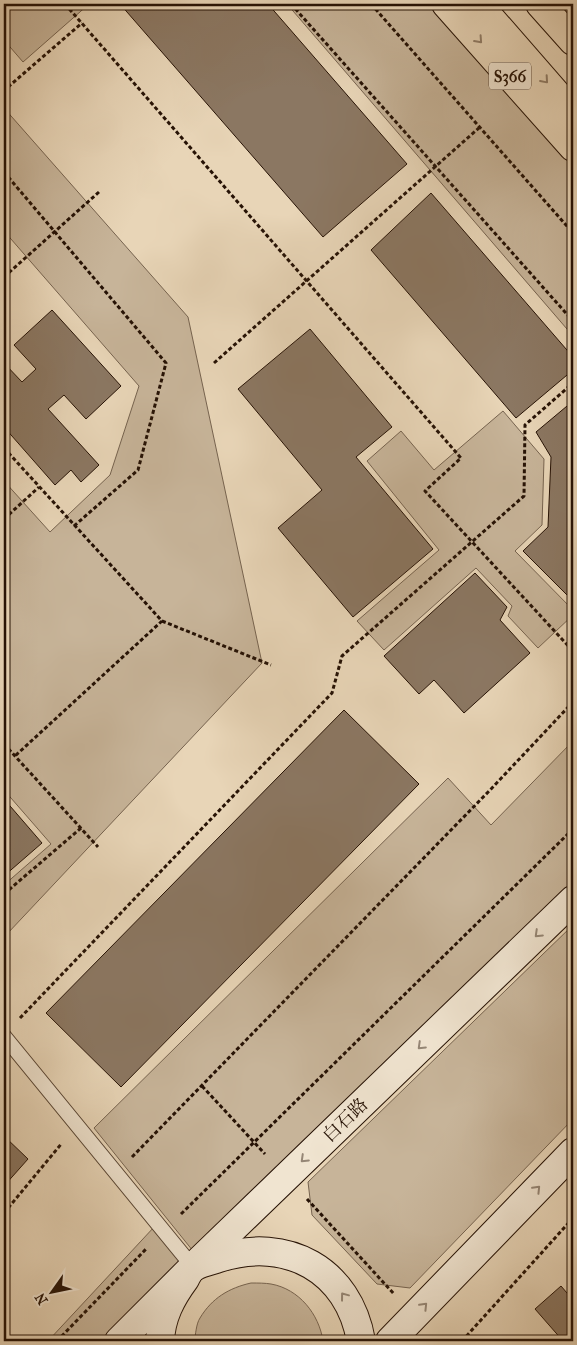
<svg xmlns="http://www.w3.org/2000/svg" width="577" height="1345" font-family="'IM FELL French Canon','Noto Serif SC',serif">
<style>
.green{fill:#c7b499;stroke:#76634f}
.building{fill:#8b7762;stroke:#261205}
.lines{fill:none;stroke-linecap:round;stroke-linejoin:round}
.lane-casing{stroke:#564332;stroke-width:16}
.secondary-casing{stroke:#261205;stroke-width:30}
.primary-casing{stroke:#261205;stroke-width:30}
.path{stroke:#261205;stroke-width:3;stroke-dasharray:4 2.5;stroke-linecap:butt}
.lane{stroke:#f0e4d0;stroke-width:14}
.secondary{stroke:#f0e4d0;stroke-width:28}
.primary{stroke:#e8d5b7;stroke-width:28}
.oneway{stroke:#917d67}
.oneway2{stroke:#958675}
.labels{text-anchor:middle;stroke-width:4.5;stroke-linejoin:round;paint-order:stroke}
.shield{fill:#f0e4d0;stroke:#635142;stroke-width:1}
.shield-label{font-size:16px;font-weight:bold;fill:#261205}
.street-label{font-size:18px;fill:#261205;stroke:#f0e4d0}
</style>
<rect width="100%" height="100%" fill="#e8d5b7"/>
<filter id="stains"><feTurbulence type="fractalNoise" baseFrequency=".004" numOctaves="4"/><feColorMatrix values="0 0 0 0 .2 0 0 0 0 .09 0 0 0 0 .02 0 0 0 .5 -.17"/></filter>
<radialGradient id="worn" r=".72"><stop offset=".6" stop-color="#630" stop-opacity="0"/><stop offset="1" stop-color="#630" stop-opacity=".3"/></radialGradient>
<g class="green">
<path d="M4,4h85l-66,58 -19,-22z"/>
<path d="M287,4h151l135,155v177z"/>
<path d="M4,108l184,209 74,346 -255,271 -3,-4v-45l47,-41 -47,-54v-309l46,51 60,-57 29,-89 -135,-155z"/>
<path d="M503,411l41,48 -2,66 -27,26 58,59v5l-35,33 -30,-32 4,-10 -36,-38 -92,82 -27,-29 82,-71 -72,-89 34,-30 33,39z"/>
<path d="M573,741v147l-380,363 -99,-123 354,-350 43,47z"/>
<path d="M573,925v194l-163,169 -33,-4 -65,-69 -4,-33z"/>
<path d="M155,1226l33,41 -75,74h-65z"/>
<path d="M251,1283c7,0 14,0 20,1 28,5 48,30 52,57h-129c2,-7 2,-17 6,-23 12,-20 29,-30 51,-35z"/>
</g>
<g class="building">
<path d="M120,4h148l139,160 -84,73z"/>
<path d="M431,193l142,164v13l-57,48 -145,-168z"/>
<path d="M52,310l69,76 -35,33 -22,-24 -16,14 51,56 -18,17 -10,-12 -16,15 -51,-58v-64l18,19 14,-13 -22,-24z"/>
<path d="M310,329l82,98 -36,30 77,92 -80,68 -75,-89 44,-38 -84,-101z"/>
<path d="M573,401v200l-50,-50 25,-24 3,-70 -15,-25z"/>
<path d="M475,573l32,34 -7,13 30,33 -66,60 -30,-33 -15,14 -35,-38z"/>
<path d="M344,710l75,74 -298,303 -75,-74z"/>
<path d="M4,799l38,44 -38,33z"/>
<path d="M4,1136l24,23 -24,27z"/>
<path d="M561,1286l12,14v41h-10l-28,-32z"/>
</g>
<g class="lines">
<g class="lane-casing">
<path id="lane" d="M4,1036l189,231"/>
</g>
<g class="secondary-casing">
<g id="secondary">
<path d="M119,1341l74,-74 380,-367"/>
<path d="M160,1341c1,-24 11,-43 25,-62 2,-4 5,-10 9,-12 7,-5 17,-6 25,-9 68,-22 130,12 142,83"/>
<path d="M390,1341l183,-189"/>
</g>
</g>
<g class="primary-casing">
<g id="primary">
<path d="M446,4l127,143"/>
<path d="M478,4l95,109"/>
<path d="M540,4l33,37"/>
</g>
</g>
<g class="path">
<path d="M65,4l396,454 -36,33 148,160"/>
<path d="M291,4l282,317"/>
<path d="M371,4l202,229"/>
<path d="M8,87l74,-64"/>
<path d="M4,172l162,191 -28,107 -64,56"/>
<path d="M4,277l95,-85"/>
<path d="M214,363l266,-236"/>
<path d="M4,448l158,173 -147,135"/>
<path d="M4,519l35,-32"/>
<path d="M162,621l109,44"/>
<path d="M4,744l94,103"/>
<path d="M4,894l77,-66"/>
<path d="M20,1018l312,-325 10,-37 182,-160 1,-71 48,-42"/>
<path d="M202,1086l63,68"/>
<path d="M132,1157l360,-369 81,-86"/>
<path d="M307,1199l87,95"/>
<path d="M4,1213l58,-70"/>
<path d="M181,1214l392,-385"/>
<path d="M57,1341l90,-93"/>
<path d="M462,1341l111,-123"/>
</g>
<use href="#lane" class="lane"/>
<use href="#secondary" class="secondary"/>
<use href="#primary" class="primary"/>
</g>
<defs><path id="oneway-chevron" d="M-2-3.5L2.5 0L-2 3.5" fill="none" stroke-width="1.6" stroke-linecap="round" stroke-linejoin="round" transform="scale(1.25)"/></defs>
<g class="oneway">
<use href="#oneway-chevron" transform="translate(479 40) rotate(48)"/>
<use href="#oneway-chevron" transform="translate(545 80) rotate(49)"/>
</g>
<g class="oneway2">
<use href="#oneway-chevron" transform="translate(538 934) rotate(136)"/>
<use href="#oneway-chevron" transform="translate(421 1046) rotate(136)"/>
<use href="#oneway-chevron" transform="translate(304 1159) rotate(136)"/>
<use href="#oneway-chevron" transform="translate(537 1189) rotate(-46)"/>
<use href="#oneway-chevron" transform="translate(344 1296) rotate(-127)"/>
<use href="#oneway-chevron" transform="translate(424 1306) rotate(-46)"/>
</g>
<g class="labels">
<rect class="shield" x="489" y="62.5" width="42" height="27" rx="4"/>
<g class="shield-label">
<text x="510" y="82">S366</text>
</g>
<g class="street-label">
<text transform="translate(345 1120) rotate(-44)" y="6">白石路</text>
</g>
</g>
<rect width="577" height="1345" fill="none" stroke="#e8d5b7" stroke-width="20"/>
<rect x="5" y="5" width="567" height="1335" fill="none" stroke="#261205" stroke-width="2.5"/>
<rect x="10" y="10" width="557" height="1325" fill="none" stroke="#261205"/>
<g transform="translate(52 1292) rotate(237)" stroke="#f0e4d0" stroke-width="4" paint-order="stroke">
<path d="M0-4L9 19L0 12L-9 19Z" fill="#261205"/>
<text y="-8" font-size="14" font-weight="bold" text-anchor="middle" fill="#261205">N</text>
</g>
<rect width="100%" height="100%" filter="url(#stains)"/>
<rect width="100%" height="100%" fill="url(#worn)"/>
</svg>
